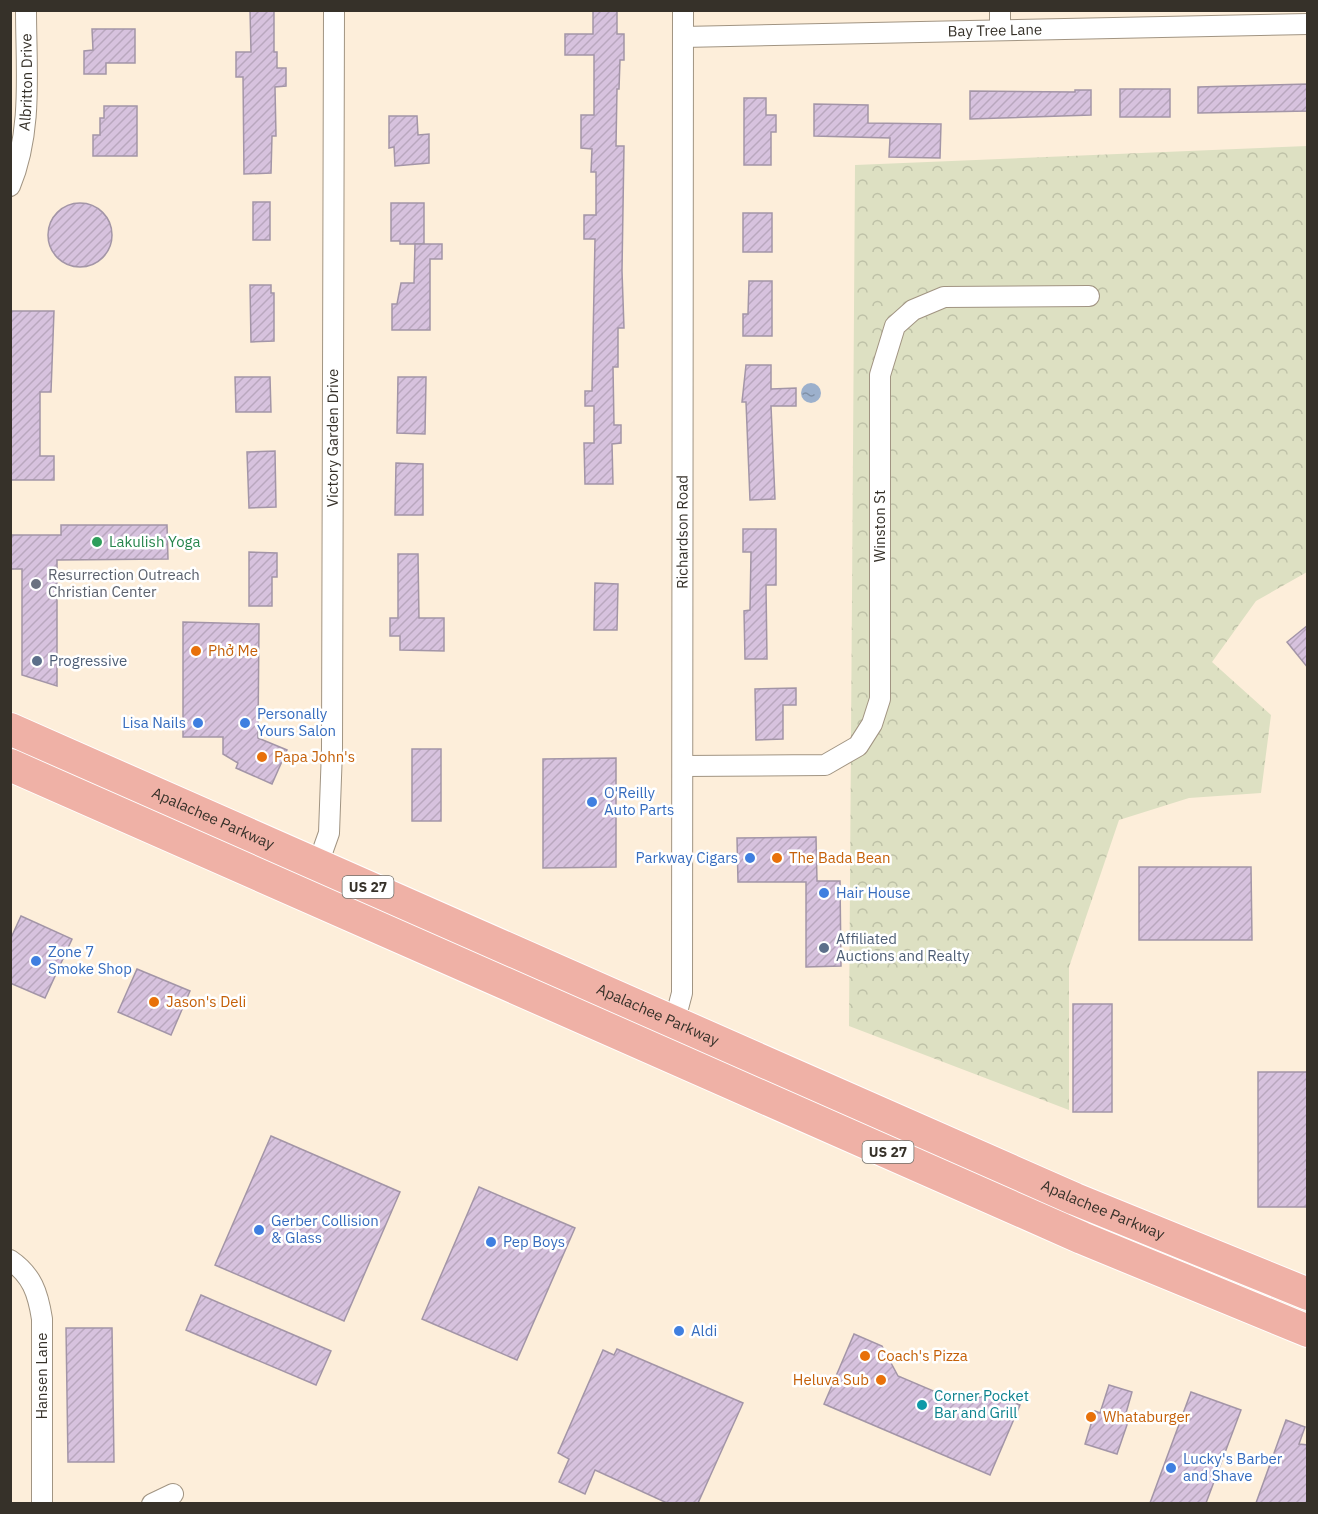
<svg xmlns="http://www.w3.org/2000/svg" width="1318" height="1514" font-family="'IBM Plex Sans',sans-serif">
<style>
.forest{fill:url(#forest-crowns)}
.water{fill:url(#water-ripples)}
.building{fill:url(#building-hatch);stroke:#a395a7;stroke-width:1.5}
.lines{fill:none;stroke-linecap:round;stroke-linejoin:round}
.street-casing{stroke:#a19482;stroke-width:22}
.primary-casing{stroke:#fff;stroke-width:34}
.street{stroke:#fff;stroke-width:20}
.primary{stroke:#efb1a6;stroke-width:32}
.leisure-dot{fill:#2e9e5b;stroke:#fff;stroke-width:2}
.worship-dot{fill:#6b7280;stroke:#fff;stroke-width:2}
.food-dot{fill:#e8710a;stroke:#fff;stroke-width:2}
.service-dot{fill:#5c6f8a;stroke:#fff;stroke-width:2}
.shop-dot{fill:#3f7fe0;stroke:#fff;stroke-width:2}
.culture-dot{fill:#0f9aa8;stroke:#fff;stroke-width:2}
.labels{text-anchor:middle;stroke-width:5;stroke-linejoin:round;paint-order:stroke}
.shield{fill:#fff;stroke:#726f69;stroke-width:1.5}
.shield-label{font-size:14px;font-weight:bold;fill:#363129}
.street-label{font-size:15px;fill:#363129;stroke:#fff}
.leisure-label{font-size:15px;fill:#27864d;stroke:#fff;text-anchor:start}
.worship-label{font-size:15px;fill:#5b616d;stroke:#fff;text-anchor:start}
.food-label{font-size:15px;fill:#c56008;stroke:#fff;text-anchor:start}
.service-label{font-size:15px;fill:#4e5e75;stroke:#fff;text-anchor:start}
.shop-label{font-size:15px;fill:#366cbe;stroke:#fff;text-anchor:start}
.culture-label{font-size:15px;fill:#0d838f;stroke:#fff;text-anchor:start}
</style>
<defs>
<pattern id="forest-crowns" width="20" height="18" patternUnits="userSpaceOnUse" patternTransform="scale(1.5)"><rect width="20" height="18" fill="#dde0c2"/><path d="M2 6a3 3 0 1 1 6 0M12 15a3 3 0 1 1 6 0" fill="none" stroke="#bec1a7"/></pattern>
<pattern id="water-ripples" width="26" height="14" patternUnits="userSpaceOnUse" patternTransform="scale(1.5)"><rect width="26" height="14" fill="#9cb0cc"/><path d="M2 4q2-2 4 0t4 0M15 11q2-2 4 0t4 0" fill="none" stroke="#8090a6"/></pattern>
<pattern id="building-hatch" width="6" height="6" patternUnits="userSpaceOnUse" patternTransform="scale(1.5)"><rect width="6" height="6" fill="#d7c2de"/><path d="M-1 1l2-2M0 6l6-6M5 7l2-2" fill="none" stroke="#b9a7be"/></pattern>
</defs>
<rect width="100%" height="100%" fill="#fdeeda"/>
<path class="forest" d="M1307,146v426l-51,29 -44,61 59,53 -10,78 -72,5 -70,22 -50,147v143l-220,-84 6,-861z"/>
<circle class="water" cx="811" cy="393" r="10"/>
<g class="building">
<path d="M250,10h24v42h3v16h9v18l-11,1 1,49h-4l-1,37 -27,1 -1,-97h-7v-25h15z"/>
<path d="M593,10h24v24h7v26h-4l-1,29h-2l-1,57h8l-2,125 2,57h-6v39h-5l1,58h7v18l-9,1 1,40h-28l-1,-41h10v-37h-9v-15h7l3,-152h-11v-24h12v-43h-5l1,-23 -11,-1v-33h13v-60h-29v-21h28z"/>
<path d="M92,29h43v34h-29v11h-22v-23l9,-1z"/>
<path d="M1308,84v27l-110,2v-26z"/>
<rect x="1120" y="89" width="50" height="28"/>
<path d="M1075,90h16v25l-121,4v-28l105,1z"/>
<path d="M744,98h22v17h10v17h-5v33h-27z"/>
<path d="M814,104l54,1v18l73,1 -1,34 -51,-1 1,-19 -76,-2z"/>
<path d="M104,106h33v50h-44v-21h7v-17h4z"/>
<path d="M389,116h28l1,19 11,-1v29l-34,3 -1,-19 -5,1z"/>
<rect x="253" y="202" width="17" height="38"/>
<path d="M391,203h33v41h-24v-3h-9z"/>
<circle cx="80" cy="235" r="32"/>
<rect x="743" y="213" width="29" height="39"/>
<path d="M415,244h27v15h-12v71h-38v-26h5l4,-21h13z"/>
<path d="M749,281h23v55h-29v-22h5z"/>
<path d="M250,285h21v8h3v48l-23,1z"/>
<path d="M10,311h44l-3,81h-11v64h14v24h-44z"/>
<path d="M746,365h25v24l25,-1v18h-25l4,93 -25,1 -4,-98h-4z"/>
<path d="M235,377h35l1,35h-35z"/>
<path d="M398,377h28l-1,57 -28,-1z"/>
<path d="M275,451l1,56 -27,1 -2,-56z"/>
<path d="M396,463l27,1v51h-28z"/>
<path d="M61,525h106l1,34 -111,1v126l-35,-11v-106h-12v-34h51z"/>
<path d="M743,529h33v56h-10l1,74h-22l-1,-48 6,-1 1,-58h-8z"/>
<path d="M249,552l28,1v24h-5v29h-23z"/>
<path d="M398,554h20l1,64h25v33l-44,-1v-14h-10v-18h8z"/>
<path d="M595,583l23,1 -1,46h-23z"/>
<path d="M183,622l76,2 -1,114 29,12 -15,34 -36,-16 2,-5 -15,-9v-17h-40z"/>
<path d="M1308,625v43l-21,-26z"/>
<path d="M796,688v17h-13v34l-27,1 -1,-51z"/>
<rect x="412" y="749" width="29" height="72"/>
<path d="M616,758v109l-73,1v-109z"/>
<path d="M816,837l1,44h23l1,85 -35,1v-85h-68l-1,-44z"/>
<path d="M1139,867h112l1,73h-113z"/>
<path d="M21,916l51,23 -27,59 -35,-15v-43z"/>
<path d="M137,969l53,22 -19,44 -53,-23z"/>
<rect x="1073" y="1004" width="39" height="108"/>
<rect x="1258" y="1072" width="50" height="135"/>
<path d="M271,1136l129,56 -56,129 -129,-56z"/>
<path d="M479,1187l96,41 -58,132 -95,-41z"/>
<path d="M201,1295l130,56 -15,34 -130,-55z"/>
<path d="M66,1328h46l2,134h-46z"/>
<path d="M854,1334l28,12 16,30 61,26 34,-8 27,11 -30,70 -166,-71z"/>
<path d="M617,1349l126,54 -45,100h-31l-72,-33 -10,24 -26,-12 10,-23 -11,-6 45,-103 11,5z"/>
<path d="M1109,1385l23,7 -8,28 4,2 -11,32 -32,-10 10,-33 5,2z"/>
<path d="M1191,1392l50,18 -35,93h-56z"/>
<path d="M1286,1420l19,7 -6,17 9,1v58h-52z"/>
</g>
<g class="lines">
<g class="street-casing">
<g id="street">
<path d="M1000,10v20"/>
<path id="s1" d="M683,37l625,-13"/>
<path id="s2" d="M10,186c23,-55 16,-117 16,-176"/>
<path d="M683,766l142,-1 33,-19 14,-22 8,-25v-324l15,-49 18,-16 31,-13 145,-1"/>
<path id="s3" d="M318,864l11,-31 3,-83 2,-740"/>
<path id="s4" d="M666,1054l16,-61 1,-983"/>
<path d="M10,1260c22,15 28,33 32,59v185"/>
<path d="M152,1504l21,-10"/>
</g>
</g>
<g class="primary-casing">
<g id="primary">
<path id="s5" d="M10,729l1065,470 233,95"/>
<path d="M10,765l1072,473 226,93"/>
</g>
</g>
<use href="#street" class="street"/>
<use href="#primary" class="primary"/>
</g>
<circle class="leisure-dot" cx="97" cy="542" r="6"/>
<circle class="worship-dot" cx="36" cy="584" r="6"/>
<g class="food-dot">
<circle cx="196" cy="651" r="6"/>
<circle cx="262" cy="757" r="6"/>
<circle cx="777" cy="858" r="6"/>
<circle cx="154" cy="1002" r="6"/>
<circle cx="865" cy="1356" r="6"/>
<circle cx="881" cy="1380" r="6"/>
<circle cx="1091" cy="1417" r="6"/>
</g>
<g class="service-dot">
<circle cx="37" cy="661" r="6"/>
<circle cx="824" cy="948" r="6"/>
</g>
<g class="shop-dot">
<circle cx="198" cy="723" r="6"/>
<circle cx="245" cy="723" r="6"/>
<circle cx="592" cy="802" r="6"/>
<circle cx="750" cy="858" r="6"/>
<circle cx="824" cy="893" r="6"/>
<circle cx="36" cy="961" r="6"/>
<circle cx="259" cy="1230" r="6"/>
<circle cx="491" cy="1242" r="6"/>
<circle cx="679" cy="1331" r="6"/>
<circle cx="1171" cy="1468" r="6"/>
</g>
<circle class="culture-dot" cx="922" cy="1405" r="6"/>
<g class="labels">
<g class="shield">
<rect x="342.5" y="876" width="51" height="22" rx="4.5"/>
<rect x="862.5" y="1141" width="51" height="22" rx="4.5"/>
</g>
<g class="shield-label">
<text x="368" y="892">US 27</text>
<text x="888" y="1157">US 27</text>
</g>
<g class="street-label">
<text dy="5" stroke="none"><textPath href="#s1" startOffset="312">Bay Tree Lane</textPath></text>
<text dy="5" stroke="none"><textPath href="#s2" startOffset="106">Albritton Drive</textPath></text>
<text dy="5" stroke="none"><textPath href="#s3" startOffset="428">Victory Garden Drive</textPath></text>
<text transform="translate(880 526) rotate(-90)" y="5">Winston St</text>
<text dy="5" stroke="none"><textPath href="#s4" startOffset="524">Richardson Road</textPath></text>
<text dy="5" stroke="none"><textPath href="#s5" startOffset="222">Apalachee Parkway</textPath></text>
<text dy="5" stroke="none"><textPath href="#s5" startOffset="708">Apalachee Parkway</textPath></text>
<text dy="5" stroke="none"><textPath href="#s5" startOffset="1194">Apalachee Parkway</textPath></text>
<text transform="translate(42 1376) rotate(-90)" y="5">Hansen Lane</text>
</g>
<g class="leisure-label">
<text x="109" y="547">Lakulish Yoga</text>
</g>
<g class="worship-label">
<text x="48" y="580">Resurrection Outreach<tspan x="48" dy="17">Christian Center</tspan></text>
</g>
<g class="food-label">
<text x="208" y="656">Phở Me</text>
<text x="274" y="762">Papa John's</text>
<text x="789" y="863">The Bada Bean</text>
<text x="166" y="1007">Jason's Deli</text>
<text x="877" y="1361">Coach's Pizza</text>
<text x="869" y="1385" text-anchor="end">Heluva Sub</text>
<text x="1103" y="1422">Whataburger</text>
</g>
<g class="service-label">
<text x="49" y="666">Progressive</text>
<text x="836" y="944">Affiliated<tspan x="836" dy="17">Auctions and Realty</tspan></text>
</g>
<g class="shop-label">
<text x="257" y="719">Personally<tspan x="257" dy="17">Yours Salon</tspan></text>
<text x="186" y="728" text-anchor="end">Lisa Nails</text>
<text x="604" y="798">O'Reilly<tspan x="604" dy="17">Auto Parts</tspan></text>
<text x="738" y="863" text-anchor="end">Parkway Cigars</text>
<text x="836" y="898">Hair House</text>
<text x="48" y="957">Zone 7<tspan x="48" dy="17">Smoke Shop</tspan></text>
<text x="271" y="1226">Gerber Collision<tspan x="271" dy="17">&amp; Glass</tspan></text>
<text x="503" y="1247">Pep Boys</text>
<text x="691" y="1336">Aldi</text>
<text x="1183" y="1464">Lucky's Barber<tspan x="1183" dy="17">and Shave</tspan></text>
</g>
<g class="culture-label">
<text x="934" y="1401">Corner Pocket<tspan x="934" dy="17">Bar and Grill</tspan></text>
</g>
</g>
<rect width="1318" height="1514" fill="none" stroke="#363129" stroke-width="24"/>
</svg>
